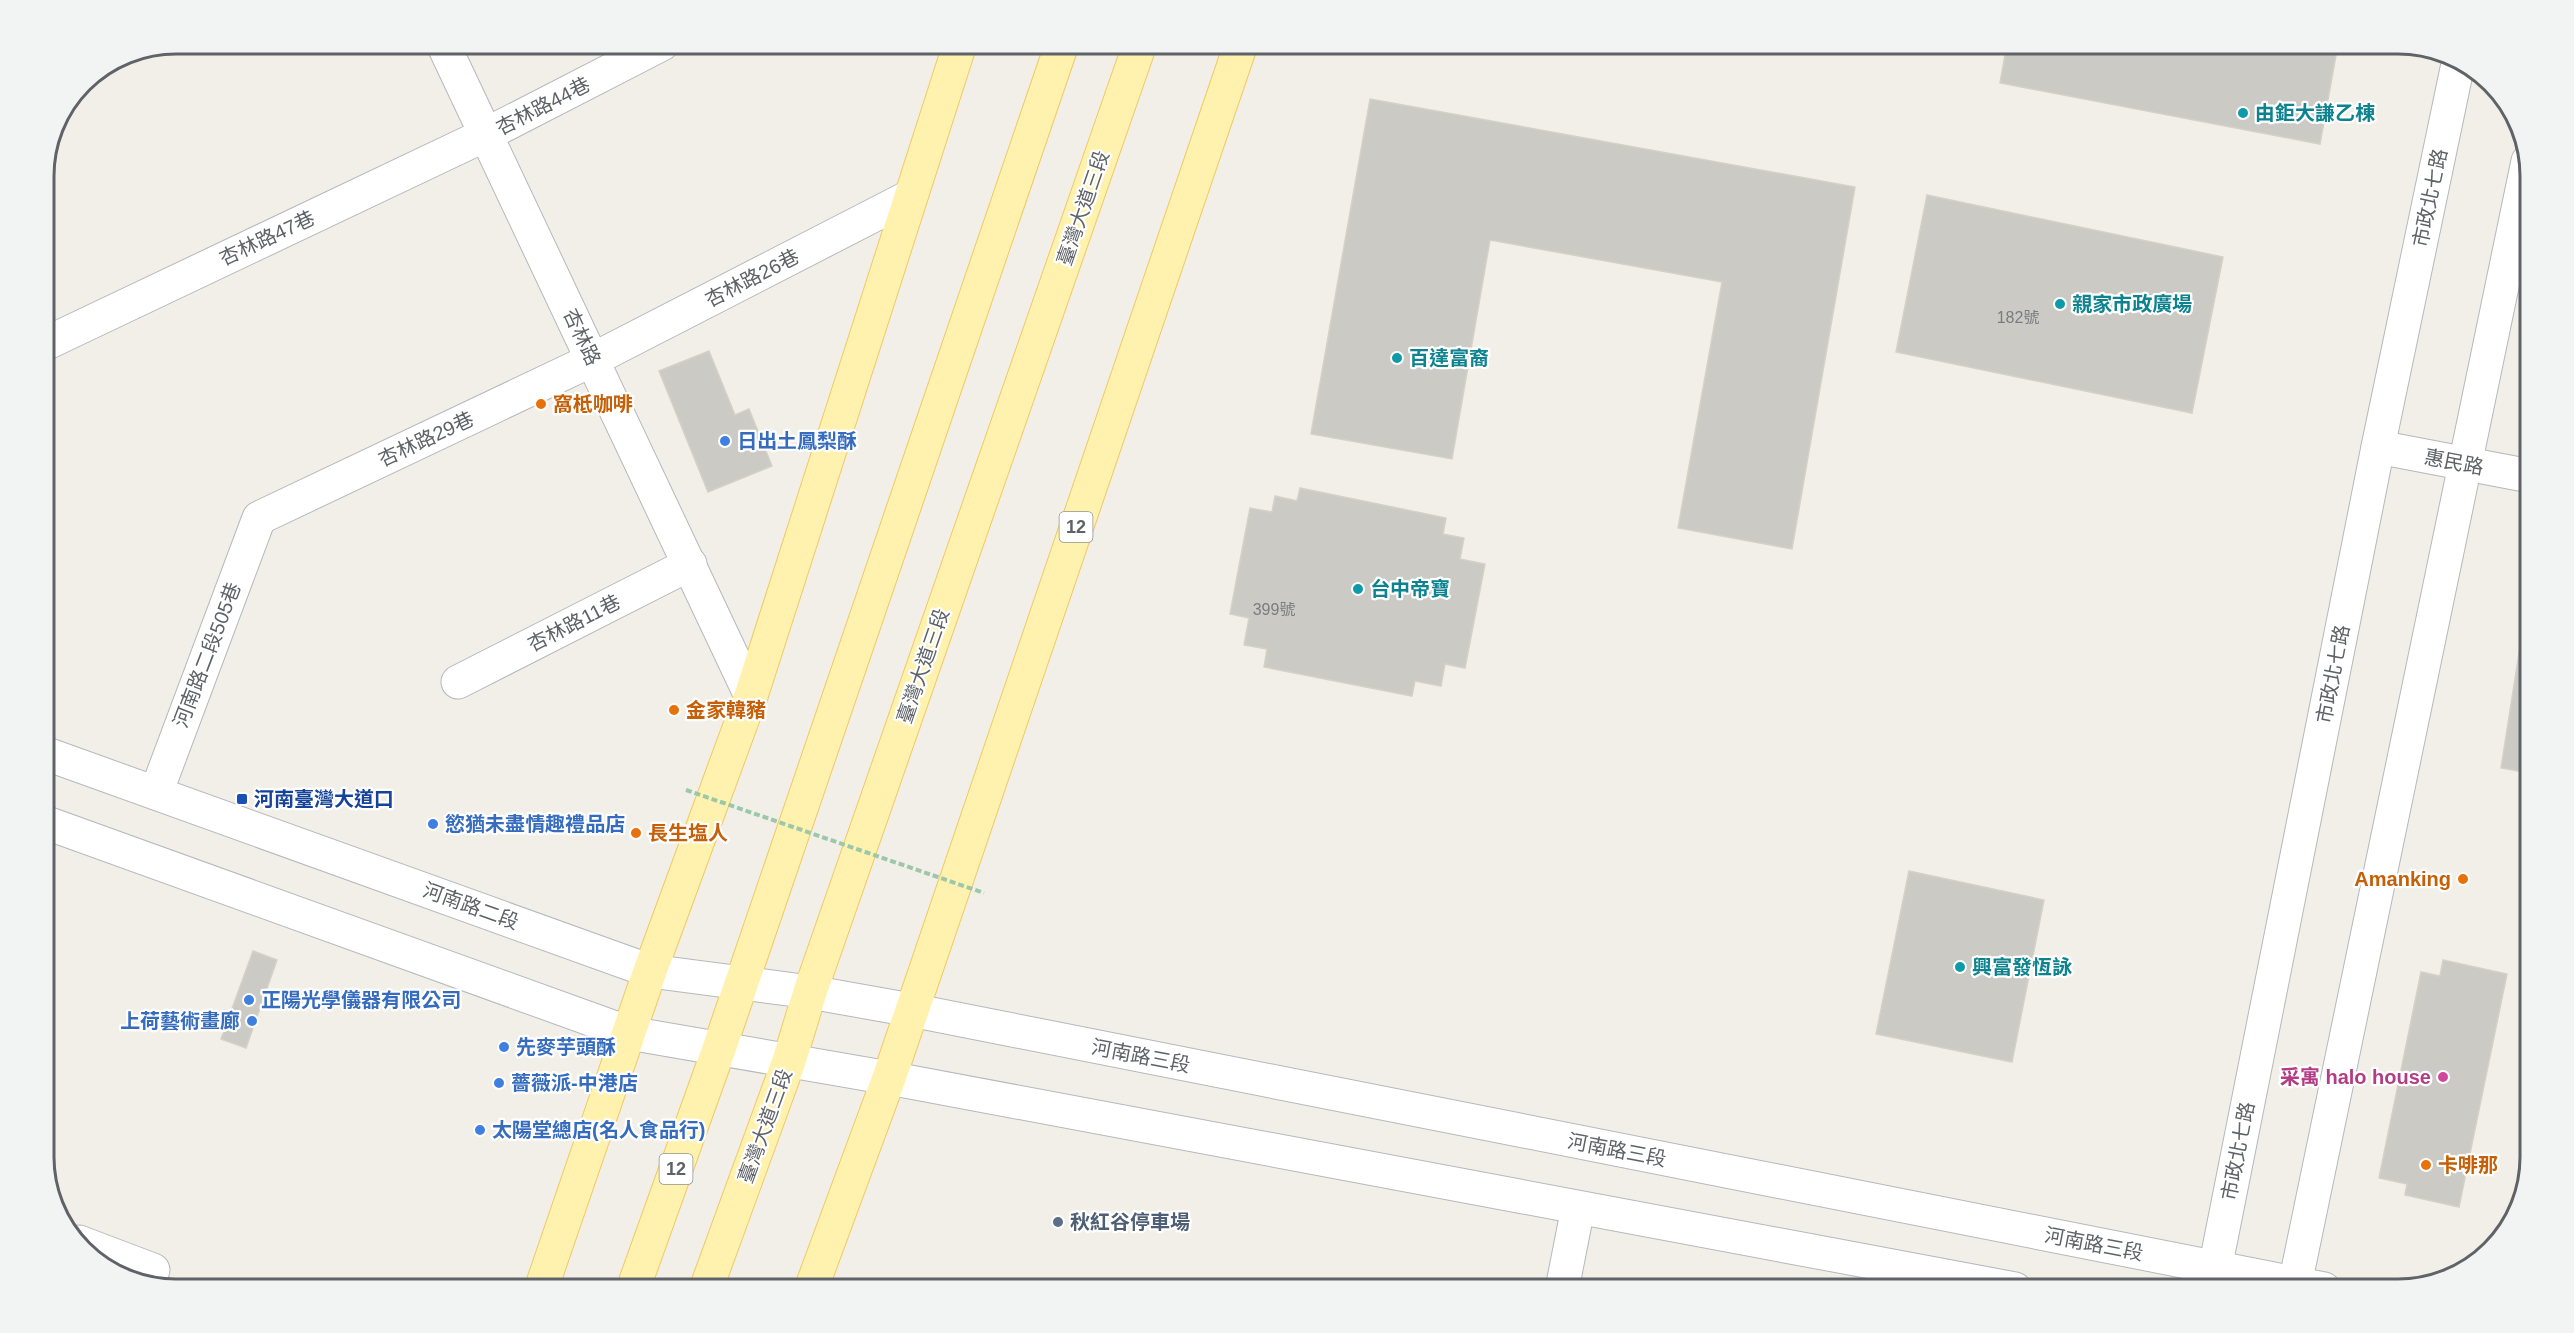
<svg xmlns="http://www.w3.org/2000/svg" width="2574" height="1333" font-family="Helvetica,'Noto Sans TC',sans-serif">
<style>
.green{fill:#c5e8c5}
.building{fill:#cccac5;stroke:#d6d1c6;stroke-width:1.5}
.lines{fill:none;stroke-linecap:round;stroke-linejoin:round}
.minor-casing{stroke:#b5b8bc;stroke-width:35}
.major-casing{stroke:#f2c960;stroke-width:35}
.minor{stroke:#fff;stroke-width:33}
.major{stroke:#fff2af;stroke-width:33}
.path-bridge{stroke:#9cc7a9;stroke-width:4;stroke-dasharray:6 3;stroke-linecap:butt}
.culture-dot{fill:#0f9aa8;stroke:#fff;stroke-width:2}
.food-dot{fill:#e8710a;stroke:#fff;stroke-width:2}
.shop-dot{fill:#3f7fe0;stroke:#fff;stroke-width:2}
.transit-dot{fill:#1a4fb4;stroke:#fff;stroke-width:2}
.hotel-dot{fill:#d1479c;stroke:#fff;stroke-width:2}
.service-dot{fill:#5c6f8a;stroke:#fff;stroke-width:2}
.labels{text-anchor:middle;stroke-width:4.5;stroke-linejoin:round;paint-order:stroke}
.number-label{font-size:16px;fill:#7a7d7f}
.shield{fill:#fff;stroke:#8f9295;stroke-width:1.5}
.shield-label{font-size:18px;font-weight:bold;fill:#5f6368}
.street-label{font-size:20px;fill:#5f6368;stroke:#fff}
.culture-label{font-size:20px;font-weight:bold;fill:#0d838f;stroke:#fff;text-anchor:start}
.food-label{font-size:20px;font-weight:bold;fill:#c56008;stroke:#fff;text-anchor:start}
.shop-label{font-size:20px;font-weight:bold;fill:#366cbe;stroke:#fff;text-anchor:start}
.transit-label{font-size:20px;font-weight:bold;fill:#164399;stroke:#fff;text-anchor:start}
.hotel-label{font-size:20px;font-weight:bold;fill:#b23c85;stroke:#fff;text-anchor:end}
.service-label{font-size:20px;font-weight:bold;fill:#4e5e75;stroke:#fff;text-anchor:start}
.rim{fill:none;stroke:#5f6368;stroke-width:3}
</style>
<rect width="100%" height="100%" fill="#f1efe8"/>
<path class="green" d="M1577,1281l45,8h-47z"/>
<g class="building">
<path d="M2007,44h331l-18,100 -320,-61z"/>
<path d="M1370,99l485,88 -63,362 -114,-21 44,-246 -232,-42 -38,219 -141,-25z"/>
<path d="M1927,195l296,62 -31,156 -296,-61z"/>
<path d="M709,351l26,64 14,-6 23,57 -64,26 -49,-121z"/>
<path d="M1300,488l146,30 -3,16 21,4 -4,21 25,5 -20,104 -20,-4 -4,22 -26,-5 -3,15 -148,-29 3,-18 -23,-4 5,-27 -19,-4 20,-106 22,4 3,-16 22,5z"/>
<path d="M2530,583v190l-29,-5z"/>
<path d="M1909,871l135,29 -32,162 -136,-28z"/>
<path d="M253,951l24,9 -31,88 -25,-9z"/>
<path d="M2443,960l64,14 -48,233 -54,-12 2,-11 -28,-6 42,-206 19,4z"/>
</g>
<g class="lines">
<g class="minor-casing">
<g id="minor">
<path d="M443,44l308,652"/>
<path d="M47,343l440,-209 175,-90"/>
<path d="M2378,447l152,29"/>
<path d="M458,682l232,-118"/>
<path d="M44,753l606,218 160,21 101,18 1413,279"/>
<path d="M156,793l103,-275 333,-158 319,-164"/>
<path d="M44,822l585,211 260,45 1126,211"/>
<path d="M79,1242l74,28 -5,13"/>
<path d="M1562,1289l16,-81"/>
<path d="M2211,1289l167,-842 81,-388"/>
<path d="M2294,1289l234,-1128"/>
</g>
</g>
<g class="major-casing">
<g id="major">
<path d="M541,1289l109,-318 101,-275 209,-652"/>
<path d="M633,1289l86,-240 343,-1005"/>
<path d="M706,1289l83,-228 21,-69 330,-948"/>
<path d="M811,1289l78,-211 352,-1034"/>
</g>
</g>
<use href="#minor" class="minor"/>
<use href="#major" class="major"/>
<path class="path-bridge" d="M686,790l298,103"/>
</g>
<g class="culture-dot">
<circle cx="2243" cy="113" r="6"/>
<circle cx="2060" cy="304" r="6"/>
<circle cx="1397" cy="358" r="6"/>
<circle cx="1358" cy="589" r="6"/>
<circle cx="1960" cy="967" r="6"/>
</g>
<g class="food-dot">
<circle cx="541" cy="404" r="6"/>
<circle cx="674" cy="710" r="6"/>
<circle cx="636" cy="833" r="6"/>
<circle cx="2463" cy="879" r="6"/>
<circle cx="2426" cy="1165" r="6"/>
</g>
<g class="shop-dot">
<circle cx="725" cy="441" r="6"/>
<circle cx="433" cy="824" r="6"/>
<circle cx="249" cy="1000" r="6"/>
<circle cx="252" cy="1021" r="6"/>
<circle cx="504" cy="1047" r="6"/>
<circle cx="499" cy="1083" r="6"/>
<circle cx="480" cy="1130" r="6"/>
</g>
<rect class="transit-dot" x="236" y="793" width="12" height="12" rx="3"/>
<circle class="hotel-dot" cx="2443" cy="1077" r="6"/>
<circle class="service-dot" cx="1058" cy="1222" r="6"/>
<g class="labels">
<g class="number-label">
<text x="2018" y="323">182號</text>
<text x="1274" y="615">399號</text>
</g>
<g class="shield">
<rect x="1059.5" y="512" width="33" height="30" rx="4.5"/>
<rect x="659.5" y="1154" width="33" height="30" rx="4.5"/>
</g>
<g class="shield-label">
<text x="1076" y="533">12</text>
<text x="676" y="1175">12</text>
</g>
<g class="street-label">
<text transform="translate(543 106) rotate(-27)" y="7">杏林路44巷</text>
<text transform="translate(2430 198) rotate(-78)" y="7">市政北七路</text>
<text transform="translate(1083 208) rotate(-71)" y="7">臺灣大道三段</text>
<text transform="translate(267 238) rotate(-25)" y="7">杏林路47巷</text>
<text transform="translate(752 278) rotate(-27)" y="7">杏林路26巷</text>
<text transform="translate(582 337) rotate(65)" y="7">杏林路</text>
<text transform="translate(426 439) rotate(-25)" y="7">杏林路29巷</text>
<text transform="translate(2454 462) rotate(11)" y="7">惠民路</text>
<text transform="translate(574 623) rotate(-27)" y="7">杏林路11巷</text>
<text transform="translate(207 655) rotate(-69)" y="7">河南路二段505巷</text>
<text transform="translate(923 666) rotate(-71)" y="7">臺灣大道三段</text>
<text transform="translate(2333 674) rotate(-79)" y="7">市政北七路</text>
<text transform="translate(471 906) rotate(20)" y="7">河南路二段</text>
<text transform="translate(1141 1056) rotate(11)" y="7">河南路三段</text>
<text transform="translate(765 1126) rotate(-70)" y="7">臺灣大道三段</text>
<text transform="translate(1617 1150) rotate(11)" y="7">河南路三段</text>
<text transform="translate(2238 1151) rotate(-79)" y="7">市政北七路</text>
<text transform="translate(2094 1244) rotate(11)" y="7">河南路三段</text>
</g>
<g class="culture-label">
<text x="2255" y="120">由鉅大謙乙棟</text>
<text x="2072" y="311">親家市政廣場</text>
<text x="1409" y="365">百達富裔</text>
<text x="1370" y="596">台中帝寶</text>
<text x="1972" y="974">興富發恆詠</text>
</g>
<g class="food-label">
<text x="553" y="411">窩柢咖啡</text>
<text x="686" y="717">金家韓豬</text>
<text x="648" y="840">長生塩人</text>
<text x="2451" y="886" text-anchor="end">Amanking</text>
<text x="2438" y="1172">卡啡那</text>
</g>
<g class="shop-label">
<text x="737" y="448">日出土鳳梨酥</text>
<text x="445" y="831">慾猶未盡情趣禮品店</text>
<text x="261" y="1007">正陽光學儀器有限公司</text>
<text x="240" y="1028" text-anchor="end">上荷藝術畫廊</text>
<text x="516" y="1054">先麥芋頭酥</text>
<text x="511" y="1090">薔薇派-中港店</text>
<text x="492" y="1137">太陽堂總店(名人食品行)</text>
</g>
<g class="transit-label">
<text x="254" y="806">河南臺灣大道口</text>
</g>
<g class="hotel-label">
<text x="2431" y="1084">采寓 halo house</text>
</g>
<g class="service-label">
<text x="1070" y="1229">秋紅谷停車場</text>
</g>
</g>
<path d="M0 0H2574V1333H0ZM176 54H2398A122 122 0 0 1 2520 176V1157A122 122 0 0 1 2398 1279H176A122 122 0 0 1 54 1157V176A122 122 0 0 1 176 54Z" fill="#f2f3f3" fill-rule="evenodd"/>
<path class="rim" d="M176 54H2398A122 122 0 0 1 2520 176V1157A122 122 0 0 1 2398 1279H176A122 122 0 0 1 54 1157V176A122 122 0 0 1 176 54Z"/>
</svg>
